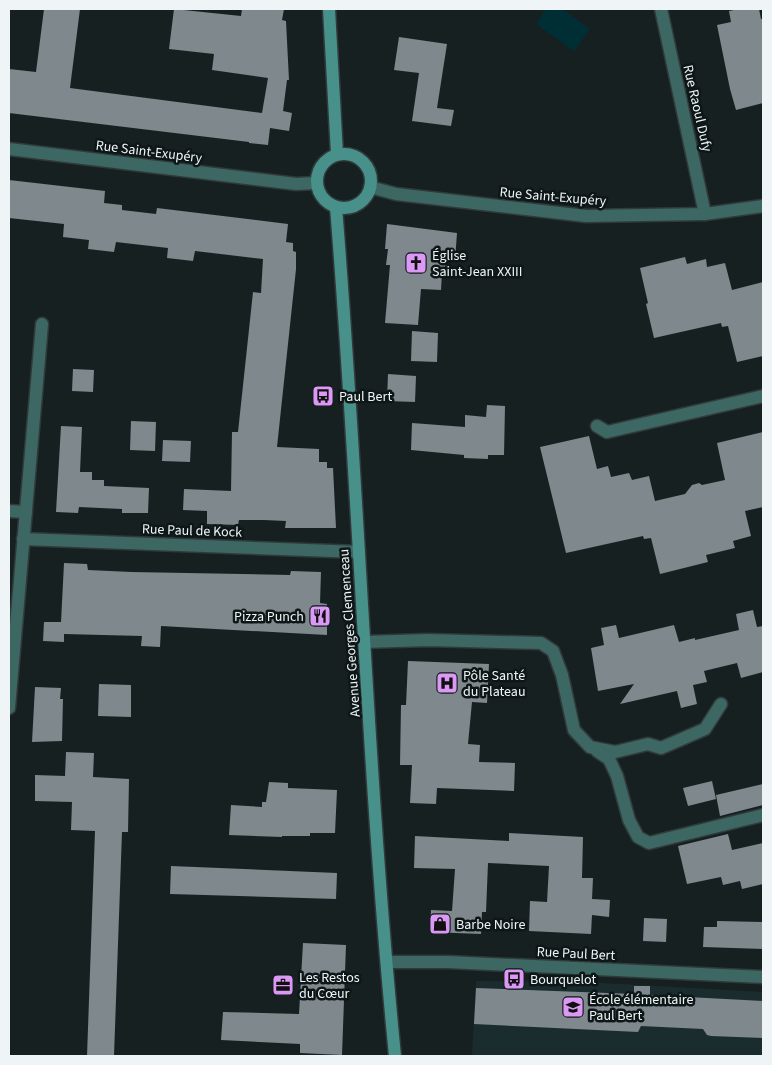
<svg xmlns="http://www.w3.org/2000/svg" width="772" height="1065" font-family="'Source Sans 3',sans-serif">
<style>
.built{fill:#1b2c2f}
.green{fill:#002e35}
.building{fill:#7e888d}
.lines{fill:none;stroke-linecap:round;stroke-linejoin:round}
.street-casing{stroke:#313a3b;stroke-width:15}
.secondary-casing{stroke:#313a3b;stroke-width:15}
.street{stroke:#3c6763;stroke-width:12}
.secondary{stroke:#48918b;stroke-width:12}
.labels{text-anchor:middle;stroke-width:5;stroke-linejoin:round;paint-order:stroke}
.street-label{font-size:14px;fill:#eff5f6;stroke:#0e1718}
.poi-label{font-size:14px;fill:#eff5f6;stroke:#0e1718;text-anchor:start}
</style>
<rect width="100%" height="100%" fill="#172021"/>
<path class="built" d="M476,981l107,1 180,10v64h-291z"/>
<path class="green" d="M546,9h16l28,20 -16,22 -38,-27z"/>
<g class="building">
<path d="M44,9h36l-10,79 192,25 6,-35 -56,-8 2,-16 -45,-5 5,-40 67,7 1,-7h42l-2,11 4,1 3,59h-2l-4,31 9,2 -3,18 -19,-3 -2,17 -19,-2v-1l-240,-29v-44l27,3z"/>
<path d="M739,9h20l2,10h2v84l-27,7 -6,-21 -13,-64 14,-3 -2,-11z"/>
<path d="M399,37l48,7 -10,64 17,2 -3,16 -39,-5 7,-48 -25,-3z"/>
<path d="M9,180l96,11 -1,12 18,2v5l34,4 1,-6 131,16 -2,18 7,1v8l3,1v17l-19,178 42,2v13h8v6h6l3,60h-51l1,-7 -22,-1h-25l-1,5 -31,-1v-13l-24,-1 1,-21 47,2 1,-59h6l15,-140 8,1 2,-34 -68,-8 -2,10 -26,-3 1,-10 -52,-6 -2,10 -26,-3 1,-9 -26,-3 1,-13 -55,-6z"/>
<path d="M387,224l70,9 -2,28 -8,-1 -1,13h-4l-1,17 -20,-1 -3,36 -33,-2 5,-58h-4l2,-16h-3z"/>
<path d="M685,257l2,7 19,-5 1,8 18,-4 7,27 31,-8v74l-26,6 -9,-36 -6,1 -1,-4 -67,15 -8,-34 2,-1 -8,-35z"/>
<path d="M412,331l26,2 -1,29 -26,-1z"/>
<path d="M73,369l21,1 -1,22 -21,-1z"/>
<path d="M388,374l28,2 -1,26 -28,-1z"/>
<path d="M487,405l18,1 -1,49h-16v4l-24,-1v-3l-53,-5 1,-27 53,4v-12l21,2z"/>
<path d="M131,421l25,1 -1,29 -25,-1z"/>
<path d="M61,426l21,1 -2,45h12v8h12v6l45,2 -1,25h-26v-4l-43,-2 -1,6 -22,-1z"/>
<path d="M763,432v75l-18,4 6,25 -18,5 2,7 -29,7 2,7 -48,12 -9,-36 -7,1 -1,-3 -77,17 -26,-106 49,-11 8,33 11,-3 3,11 18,-4 3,7 17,-4 6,25 30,-7 7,-9 7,-2 3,2 23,-5 -8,-37z"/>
<path d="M163,440l28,1 -1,21 -28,-1z"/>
<path d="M64,563l23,1 1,6 43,2 159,3 1,-4 30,1 -1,31 7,1v31l-166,-9 -1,21 -19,-1 1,-10 -78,-2v8l-21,-1 1,-19h17z"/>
<path d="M753,610l4,17 6,-1v46l-22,6 -4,-15 -33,8 3,11 -14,3 4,19 -16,4 -4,-17 -57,13 14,-20 -36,7 -7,-43 13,-3 -3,-17 15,-3 3,13 55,-13 5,17 16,-4v2l44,-10 -3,-16z"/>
<path d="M408,661l81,3 -2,39 -15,-1 -4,42 12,1 -1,17 36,1 -1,28 -77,-3 -1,16 -26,-1 2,-38h-12l1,-60h5z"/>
<path d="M99,684l32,1v32l-33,-1z"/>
<path d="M35,687l26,1 -1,11h3l-1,42 -30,1z"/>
<path d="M66,752l28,1 -1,24 36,2 -1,53h-6l-8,224h-27l8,-225 -24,-1 1,-28 -37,-1v-26l30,1z"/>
<path d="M712,781l4,18 -28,7 -5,-18z"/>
<path d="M269,782l19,1v5l49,2 -2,43h-25v3h-28v1l-53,-2 2,-30 31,2v-5h4z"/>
<path d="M763,784v21l-43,11 -4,-21z"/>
<path d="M509,833l74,4 -1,41h11l-1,21 18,1 -1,17 -17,-2 -1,19 -62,-3 1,-30 17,1 2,-36 -61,-3 -2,49h-4l-1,22 -51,-2 1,-22 21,1 3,-42 -41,-1 1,-32 94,5z"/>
<path d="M728,834l4,16 31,-7v41l-21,5 -2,-8 -17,4 -2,-8 -34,7 -9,-38z"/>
<path d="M171,866l166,7 -1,26 -166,-5z"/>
<path d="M644,918l23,1 -1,23 -23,-1z"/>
<path d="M717,921l46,1v27l-60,-2 1,-20h13z"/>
<path d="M303,943l43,2 -4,110 -42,-2v-9l-79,-4 2,-28 76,2z"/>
<path d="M634,986h16v9l113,6v37l-52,-2 -4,-1 -4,-6 -62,-3 -3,6 -164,-8 2,-36 158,6z"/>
</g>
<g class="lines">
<g class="street-casing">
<g id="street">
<path d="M661,9l44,205"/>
<path d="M9,149l287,35 20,-1"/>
<path d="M370,187l26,7 190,22 119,-2 58,-8"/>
<path d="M597,426l10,6 156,-36"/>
<path d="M9,511l17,1"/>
<path d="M23,539l336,13"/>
<path d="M364,642l64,-2 113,3 12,8 9,24 12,55 16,17 25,5 33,-8 13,4 44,-19 16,-25"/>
<path d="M9,708l33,-384"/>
<path d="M597,751l12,8 8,17 12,44 9,17 11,6 114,-28"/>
<path d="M387,962h61l315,15"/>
</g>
</g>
<g class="secondary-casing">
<g id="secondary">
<path d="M329,9l8,145"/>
<circle cx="344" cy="181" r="27"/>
<path d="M336,207c23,283 31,567 59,849"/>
</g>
</g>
<use href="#street" class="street"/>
<use href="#secondary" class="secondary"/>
</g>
<defs>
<g id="church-square" transform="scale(1.125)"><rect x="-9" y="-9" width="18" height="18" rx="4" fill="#db99f5" stroke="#0e1718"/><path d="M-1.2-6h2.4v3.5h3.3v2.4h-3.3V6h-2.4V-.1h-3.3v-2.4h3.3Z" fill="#111"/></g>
<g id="bus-square" transform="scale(1.125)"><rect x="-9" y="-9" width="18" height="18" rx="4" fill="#db99f5" stroke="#0e1718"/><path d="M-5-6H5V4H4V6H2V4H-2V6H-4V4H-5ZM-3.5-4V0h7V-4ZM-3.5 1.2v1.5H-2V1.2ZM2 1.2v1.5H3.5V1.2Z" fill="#111"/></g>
<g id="restaurant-square" transform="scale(1.125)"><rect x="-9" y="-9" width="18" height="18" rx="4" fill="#db99f5" stroke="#0e1718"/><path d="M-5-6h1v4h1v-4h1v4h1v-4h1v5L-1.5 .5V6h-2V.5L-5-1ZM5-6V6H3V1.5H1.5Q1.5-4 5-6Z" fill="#111"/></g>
<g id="hospital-square" transform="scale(1.125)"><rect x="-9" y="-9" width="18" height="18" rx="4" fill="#db99f5" stroke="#0e1718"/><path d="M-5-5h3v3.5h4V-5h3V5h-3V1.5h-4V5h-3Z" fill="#111"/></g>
<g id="shop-square" transform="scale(1.125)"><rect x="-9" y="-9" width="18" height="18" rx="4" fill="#db99f5" stroke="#0e1718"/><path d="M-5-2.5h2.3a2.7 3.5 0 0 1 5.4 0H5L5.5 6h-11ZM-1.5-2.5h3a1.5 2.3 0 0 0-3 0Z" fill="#111"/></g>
<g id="office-square" transform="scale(1.125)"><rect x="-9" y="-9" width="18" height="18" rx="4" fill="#db99f5" stroke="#0e1718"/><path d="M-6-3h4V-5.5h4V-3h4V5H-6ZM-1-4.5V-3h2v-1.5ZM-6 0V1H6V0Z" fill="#111"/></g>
<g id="school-square" transform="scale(1.125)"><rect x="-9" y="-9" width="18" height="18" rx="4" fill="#db99f5" stroke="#0e1718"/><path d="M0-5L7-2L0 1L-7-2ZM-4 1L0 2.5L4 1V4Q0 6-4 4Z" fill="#111"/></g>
</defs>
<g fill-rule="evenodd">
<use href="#church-square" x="416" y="263"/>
<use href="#bus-square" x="323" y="396"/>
<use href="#restaurant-square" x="320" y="616"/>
<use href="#hospital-square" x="447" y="683"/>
<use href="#shop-square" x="440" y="924"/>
<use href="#bus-square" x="514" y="979"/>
<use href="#office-square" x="283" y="985"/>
<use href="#school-square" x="573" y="1007"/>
</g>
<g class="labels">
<g class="street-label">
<text transform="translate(698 108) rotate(77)" y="5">Rue Raoul Dufy</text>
<text transform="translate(149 151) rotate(7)" y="5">Rue Saint-Exupéry</text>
<text transform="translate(553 196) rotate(5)" y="5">Rue Saint-Exupéry</text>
<text transform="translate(192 530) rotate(2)" y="5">Rue Paul de Kock</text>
<text transform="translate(349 633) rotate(-94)" y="5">Avenue Georges Clemenceau</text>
<text transform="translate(576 953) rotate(3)" y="5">Rue Paul Bert</text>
</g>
<g class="poi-label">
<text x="432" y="260">Église<tspan x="432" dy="16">Saint-Jean XXIII</tspan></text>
<text x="339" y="401">Paul Bert</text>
<text x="304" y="621" text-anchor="end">Pizza Punch</text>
<text x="463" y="680">Pôle Santé<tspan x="463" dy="16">du Plateau</tspan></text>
<text x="456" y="929">Barbe Noire</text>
<text x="299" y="982">Les Restos<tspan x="299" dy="16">du Cœur</tspan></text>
<text x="530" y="984">Bourquelot</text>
<text x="589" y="1004">École élémentaire<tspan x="589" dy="16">Paul Bert</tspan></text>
</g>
</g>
<rect width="772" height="1065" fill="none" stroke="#eff5f6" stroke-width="20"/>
</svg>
